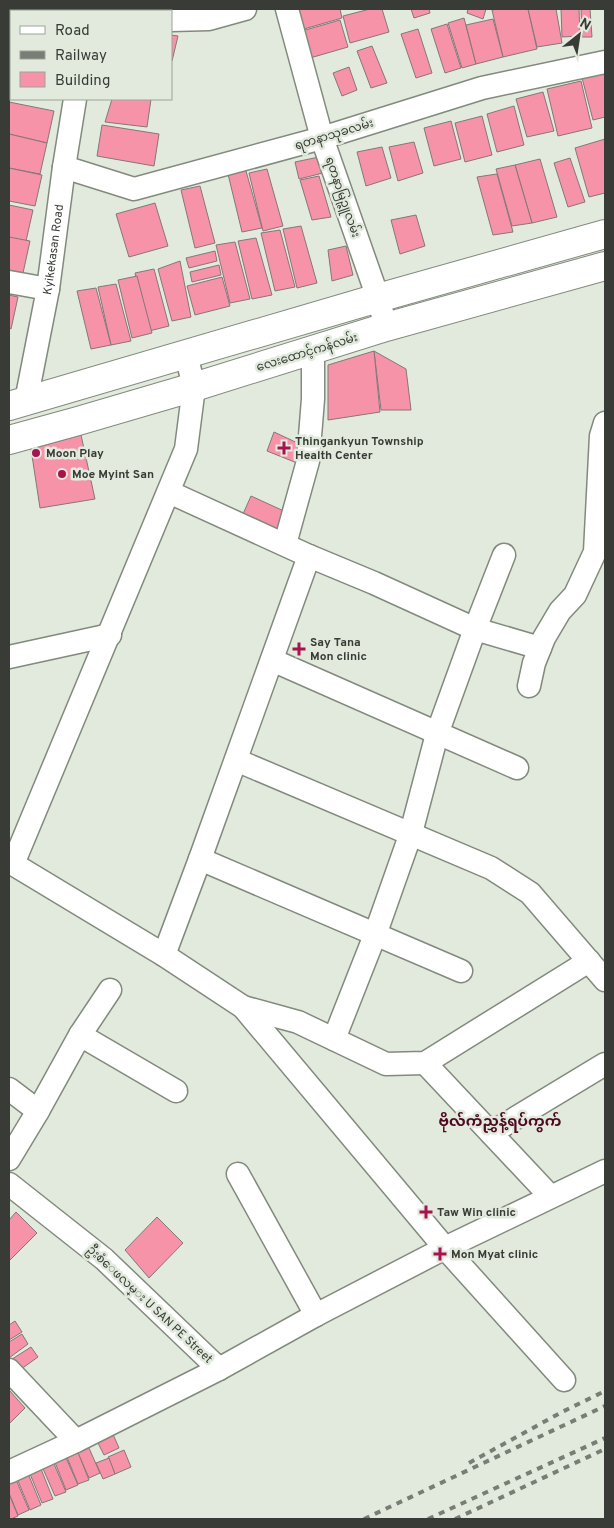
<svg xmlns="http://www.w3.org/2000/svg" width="614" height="1528" font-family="Overpass,'Noto Sans Myanmar',sans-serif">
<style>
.building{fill:#f693a9;stroke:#867679}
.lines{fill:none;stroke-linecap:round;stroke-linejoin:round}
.minor-casing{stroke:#828a7d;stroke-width:25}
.major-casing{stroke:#828a7d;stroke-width:30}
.minor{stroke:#fff;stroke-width:22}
.major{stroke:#fff;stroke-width:28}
.rail{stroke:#787d75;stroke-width:4;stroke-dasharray:6 6;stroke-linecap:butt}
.poi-dot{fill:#a7134c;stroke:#e1eadd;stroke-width:2}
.labels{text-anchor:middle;stroke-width:5;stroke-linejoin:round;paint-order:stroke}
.street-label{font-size:12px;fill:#383b36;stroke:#e1eadd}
.poi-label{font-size:12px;font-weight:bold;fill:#383b36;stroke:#e1eadd;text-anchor:start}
.quarter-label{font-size:15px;font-weight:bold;fill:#4f0a22;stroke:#e1eadd}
</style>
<rect width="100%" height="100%" fill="#e1eadd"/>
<g class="building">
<path d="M298,9h42l2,9 -38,11z"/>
<path d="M370,9h12l7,23 -39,11 -7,-27z"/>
<path d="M411,9h18l1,4 -16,5z"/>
<path d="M468,9h18l-3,10 -16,-6z"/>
<path d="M499,9h29l9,40 -34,8 -11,-47z"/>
<path d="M528,9h28l6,34 -25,4z"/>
<path d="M561,9h18l1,27 -18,1z"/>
<path d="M581,9h9l2,28h-10z"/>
<path d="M464,18l12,46 -14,4 -14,-45z"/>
<path d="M493,19l10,38 -27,7 -10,-39z"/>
<path d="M340,20l8,27 -38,11 -8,-27z"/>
<path d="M447,24l14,44 -16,5 -14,-44z"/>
<path d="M418,29l14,44 -16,5 -15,-44z"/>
<path d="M171,35l7,1 -6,25h-1z"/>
<path d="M372,46l15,37 -16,5 -14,-37z"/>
<path d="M349,67l8,23 -15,6 -9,-23z"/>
<path d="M605,69v48l-12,3 -12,-46z"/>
<path d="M581,81l11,47 -34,8 -11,-47z"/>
<path d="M543,92l11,39 -27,6 -11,-38z"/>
<path d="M112,99h39l-4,28 -42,-5z"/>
<path d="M9,102l45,9 -7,32 -38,-9z"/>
<path d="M514,106l10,39 -27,7 -10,-38z"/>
<path d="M482,116l10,39 -27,7 -10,-39z"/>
<path d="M451,121l10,38 -27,7 -10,-38z"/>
<path d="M102,125l57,9 -5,32 -57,-10z"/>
<path d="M9,134l38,9 -7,31 -31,-6z"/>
<path d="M605,139v54l-16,4 -14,-49z"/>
<path d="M414,142l9,31 -25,8 -9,-34z"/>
<path d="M382,147l9,31 -25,8 -9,-34z"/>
<path d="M319,157l4,16 -24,6 -4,-17z"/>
<path d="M570,158l15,44 -17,5 -14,-44z"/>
<path d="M540,159l17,58 -25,6 -17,-58z"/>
<path d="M515,165l17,58 -20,3 -16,-57z"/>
<path d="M9,168l33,7 -7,31 -26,-5z"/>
<path d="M267,169l16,57 -20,5 -14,-58z"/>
<path d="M246,171l16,57 -20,4 -14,-58z"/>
<path d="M497,174l16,58 -20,3 -16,-58z"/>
<path d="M319,176l12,41 -19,3 -12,-40z"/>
<path d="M200,186l15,57 -20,5 -14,-58z"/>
<path d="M155,203l13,43 -39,11 -13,-43z"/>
<path d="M9,205l24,5 -7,31 -17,-3z"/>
<path d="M416,215l9,31 -25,8 -9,-34z"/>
<path d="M301,226l16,57 -20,5 -14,-59z"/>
<path d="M280,230l15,57 -20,4 -14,-58z"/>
<path d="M9,237l21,4 -7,32 -14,-3z"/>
<path d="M256,238l16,57 -20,4 -14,-58z"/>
<path d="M235,242l15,57 -20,4 -14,-58z"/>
<path d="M346,246l7,29 -21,6 -4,-31z"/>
<path d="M215,251l2,10 -28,7 -3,-10z"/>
<path d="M180,261l11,56 -19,4 -14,-52z"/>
<path d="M219,265l2,10 -29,7 -2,-10z"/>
<path d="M154,269l15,57 -20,5 -14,-58z"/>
<path d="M137,276l15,57 -20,5 -14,-58z"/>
<path d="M222,277l8,29 -35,9 -8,-29z"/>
<path d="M116,284l15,57 -20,4 -13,-58z"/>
<path d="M96,288l15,57 -20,4 -14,-58z"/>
<path d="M9,295l9,2 -7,32 -2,-1z"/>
<path d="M374,351l32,18 5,41h-30z"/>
<path d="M374,351l6,61 -52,8v-55z"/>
<path d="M274,432l28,13 -5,18 -30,-12z"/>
<path d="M81,435l14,64 -55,9 -9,-59z"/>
<path d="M251,496l35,16 -7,19 -36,-17z"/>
<path d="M16,1212l21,21 -28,28v-41z"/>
<path d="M157,1217l26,26 -34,35 -24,-28z"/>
<path d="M15,1321l7,11 -13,8v-15z"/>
<path d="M22,1334l6,10 -19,14v-16z"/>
<path d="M31,1347l7,10 -21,15 -8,-11z"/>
<path d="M9,1390l16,18 -16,16z"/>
<path d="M112,1432l7,16 -15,7 -8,-16z"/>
<path d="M85,1439l15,34 -11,5 -15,-34z"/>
<path d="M75,1445l14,35 -11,4 -14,-34z"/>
<path d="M124,1450l7,17 -16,7 -7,-17z"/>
<path d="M63,1451l15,34 -12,5 -14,-35z"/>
<path d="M51,1457l15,35 -11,4 -15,-34z"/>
<path d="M109,1458l6,16 -12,5 -7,-16z"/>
<path d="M39,1464l14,35 -11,4 -14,-34z"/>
<path d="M27,1471l14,34 -11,5 -14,-34z"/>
<path d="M14,1475l15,35 -11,5 -9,-22v-15z"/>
<path d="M9,1494l9,22 -7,3 -2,-2z"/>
</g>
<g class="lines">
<g class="minor-casing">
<g id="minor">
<path d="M92,9l15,2"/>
<path d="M287,9l35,129 56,160 8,29"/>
<path d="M171,20l38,-1 36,-10"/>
<path d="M64,167l70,22 188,-51 160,-50 123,-26"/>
<path d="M9,282l39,7"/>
<path id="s1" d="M26,401l22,-112 16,-122 11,-68"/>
<path d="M169,492l140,64 65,27 101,46 65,19"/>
<path d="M285,544l23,-83 5,-62v-49"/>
<path d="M9,657l101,-22"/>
<path d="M272,660l245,108"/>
<path d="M529,686l5,-23 10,-25 16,-27 15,-16 20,-43 6,-116 4,-13"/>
<path d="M236,760l255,108 39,25 75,87"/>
<path d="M200,859l261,112"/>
<path d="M13,864l151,91 79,52 202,241 119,132"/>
<path d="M13,864l173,-415 8,-62 -8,-33"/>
<path d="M164,955l36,-96 109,-303"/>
<path d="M243,1007l55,15 88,42 39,-1 164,-102"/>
<path d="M80,1035l96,56"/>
<path d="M334,1039l41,-104 36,-102 26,-99 38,-105 29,-74"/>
<path d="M425,1063l125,133"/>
<path d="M9,1089l29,22"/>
<path d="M491,1133l114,-69"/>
<path d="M9,1159l29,-48 42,-76 30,-45"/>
<path d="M238,1174l78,141"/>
<path d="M9,1184l95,75 115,110"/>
<path d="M9,1370l67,71"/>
<path d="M9,1472l67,-31 143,-72 97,-54 129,-67 160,-77"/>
</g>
</g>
<g class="major-casing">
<g id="major">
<path d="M9,406l369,-108 227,-64"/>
<path d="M9,440l69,-19 116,-34 192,-60 219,-61"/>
</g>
</g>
<use href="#minor" class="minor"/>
<use href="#major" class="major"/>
<g class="rail">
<path d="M469,1463l93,-51 43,-21"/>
<path d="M364,1519l241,-113"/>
<path d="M428,1519l177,-81"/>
<path d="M455,1519l150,-70"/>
</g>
</g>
<g class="poi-dot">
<path d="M281.5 440.5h5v5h5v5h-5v5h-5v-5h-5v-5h5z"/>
<circle cx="36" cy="453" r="5"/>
<circle cx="62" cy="474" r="5"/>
<path d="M296.5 641.5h5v5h5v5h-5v5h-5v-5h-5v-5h5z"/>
<path d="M423.5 1204.5h5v5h5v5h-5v5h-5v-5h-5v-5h5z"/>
<path d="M437.5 1246.5h5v5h5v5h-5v5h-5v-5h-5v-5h5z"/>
</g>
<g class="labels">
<g class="street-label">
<text transform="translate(334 134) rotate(-17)" y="4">ရတနာသုခလမ်း</text>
<text transform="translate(343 197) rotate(71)" y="4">ရတနာမြဉ္ဇူလမ်း</text>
<text dy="4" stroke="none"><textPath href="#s1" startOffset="154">Kyikekasan Road</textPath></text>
<text transform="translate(307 352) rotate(-17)" y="4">လေးထောင့်ကန်လမ်း</text>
<text transform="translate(150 1304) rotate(43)" y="4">ဦးစံေဖလမ္း U SAN PE Street</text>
</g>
<g class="poi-label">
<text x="295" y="445">Thingankyun Township<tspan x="295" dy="14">Health Center</tspan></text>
<text x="46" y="457">Moon Play</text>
<text x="72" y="478">Moe Myint San</text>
<text x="310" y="646">Say Tana<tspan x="310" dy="14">Mon clinic</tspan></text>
<text x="437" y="1216">Taw Win clinic</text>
<text x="451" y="1258">Mon Myat clinic</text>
</g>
<g class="quarter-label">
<text x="500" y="1126">ဗိုလ်ကံညွှန့်ရပ်ကွက်</text>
</g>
</g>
<rect width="614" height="1528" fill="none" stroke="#383b36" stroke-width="20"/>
<rect x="10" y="10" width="162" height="90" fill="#e1eadd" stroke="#9da49a"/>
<rect x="20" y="26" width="25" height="8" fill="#ffffff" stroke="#9da49a"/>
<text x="55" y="35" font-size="15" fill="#383b36">Road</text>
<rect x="20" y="51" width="25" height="8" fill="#787d75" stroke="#9da49a"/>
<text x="55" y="60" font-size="15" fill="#383b36">Railway</text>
<rect x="20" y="72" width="25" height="15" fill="#f693a9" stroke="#9da49a"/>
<text x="55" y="85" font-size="15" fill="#383b36">Building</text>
<g transform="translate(579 35) rotate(30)" stroke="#e1eadd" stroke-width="4" paint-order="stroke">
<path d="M0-4L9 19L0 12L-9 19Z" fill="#383b36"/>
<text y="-8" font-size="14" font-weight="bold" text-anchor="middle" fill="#383b36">N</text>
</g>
</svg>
